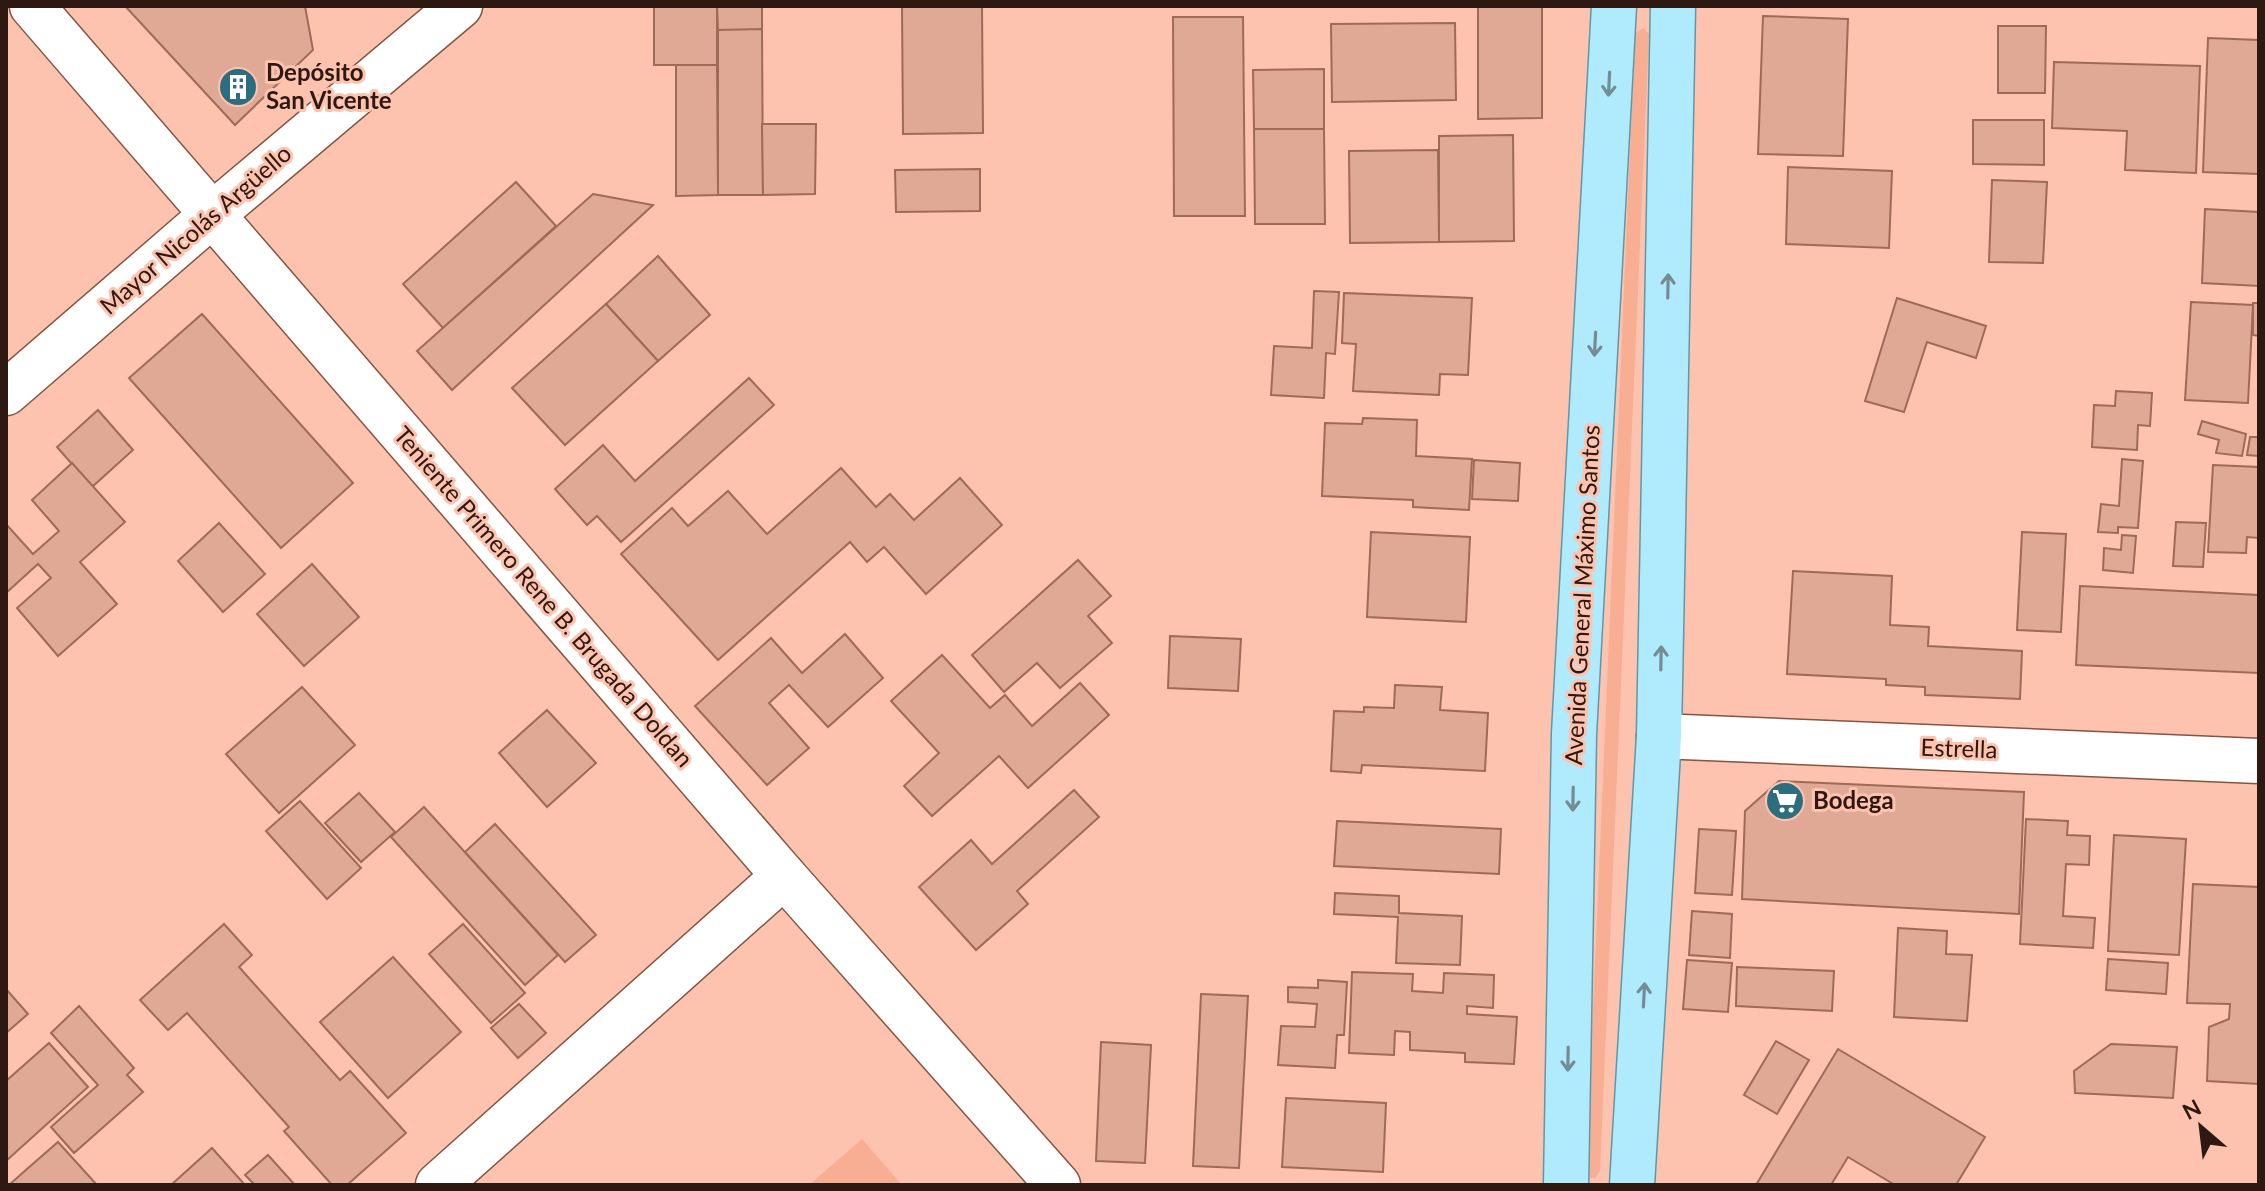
<svg xmlns="http://www.w3.org/2000/svg" width="2265" height="1191" font-family="Lato,sans-serif">
<style>
.green{fill:#f8ae93}
.building{fill:#e0a995;stroke:#9e6b58;stroke-width:2}
.lines{fill:none;stroke-linecap:round;stroke-linejoin:round}
.minor-casing{stroke:#855442;stroke-width:47}
.major-casing{stroke:#5f98a9;stroke-width:47}
.minor{stroke:#fff;stroke-width:44}
.major{stroke:#afeafd;stroke-width:44}
.oneway{stroke:#758c93}
.labels{text-anchor:middle;stroke-width:6;stroke-linejoin:round;paint-order:stroke}
.poi-label{font-size:24px;font-weight:bold;fill:#2e1912;stroke:#fdc3af;text-anchor:start}
.street-label{font-size:24px;fill:#2e1912;stroke:#fdc3af}
</style>
<rect width="100%" height="100%" fill="#fdc3af"/>
<g class="green">
<path d="M1644,28l5,6 -49,1137 -5,7h-5l-4,-6 49,-1139z"/>
<path d="M862,1139l40,46h-93z"/>
</g>
<g class="building">
<path d="M125,6h180l8,44 -78,75z"/>
<rect x="654" y="6" width="63" height="59"/>
<path d="M717,6h45v24h-44z"/>
<path d="M902,6h80l1,127 -80,1z"/>
<path d="M1478,6h64v112l-64,1z"/>
<path d="M1763,16l85,3 -5,137 -85,-2z"/>
<path d="M1173,17h70l2,199h-71z"/>
<path d="M1455,23l1,77 -124,2 -1,-78z"/>
<path d="M1998,26h48l-1,67h-47z"/>
<path d="M762,29l1,166h-45v-165z"/>
<path d="M2208,38l51,2v134l-56,-2z"/>
<path d="M2054,62l146,4 -4,107 -71,-3 2,-39 -75,-3z"/>
<path d="M676,65h41l1,130 -42,1z"/>
<path d="M1324,69v60h-70l-1,-59z"/>
<path d="M1973,120h71v45l-71,-1z"/>
<path d="M762,124h54l-1,70 -52,1z"/>
<path d="M1254,129h70l1,95h-70z"/>
<path d="M1513,135l1,106 -75,1v-106z"/>
<path d="M1438,150l1,92 -89,1 -1,-92z"/>
<path d="M1788,167l104,4 -3,77 -103,-4z"/>
<path d="M980,169v42l-84,1 -1,-42z"/>
<path d="M1992,180l55,2 -4,81 -54,-1z"/>
<path d="M516,182l40,44 -113,102 -40,-44z"/>
<path d="M593,194l60,11 -201,185 -35,-39z"/>
<path d="M2205,209l54,3v74l-57,-3z"/>
<path d="M658,256l52,59 -52,46 -52,-57z"/>
<path d="M1314,291l25,1 -4,62 -9,-1 -2,45 -53,-3 3,-49 38,2z"/>
<path d="M1344,293l128,5 -4,77 -28,-1 -1,21 -86,-4 3,-47 -14,-1z"/>
<path d="M1897,298l89,28 -10,32 -49,-16 -23,70 -39,-11z"/>
<path d="M2191,302l62,3 -5,98 -63,-3z"/>
<path d="M2253,303h6v33l-6,-1z"/>
<path d="M606,304l52,57 -93,84 -53,-57z"/>
<path d="M202,314l151,169 -72,65 -152,-170z"/>
<path d="M749,378l25,27 -153,137 -24,-26 -10,9 -32,-36 48,-44 32,36z"/>
<path d="M2116,391l36,2 -2,33 -12,-1 -1,25 -45,-3 2,-42 21,1z"/>
<path d="M98,410l35,40 -41,37 -35,-40z"/>
<path d="M1363,418l54,2 -1,36 56,3 -3,51 -56,-3v-7l-91,-4 3,-73 37,1z"/>
<path d="M2202,421l44,13 -4,22 -26,-3 3,-13 -21,-6z"/>
<path d="M2250,437h9v19l-12,-1z"/>
<path d="M2122,459l21,2 -5,67 -20,-1v6l-20,-1 3,-28 18,2z"/>
<path d="M1474,460l46,3 -2,38 -46,-2z"/>
<path d="M72,463l53,59 -45,40 37,42 -59,52 -41,-48 34,-30 -13,-14 -32,29v-69l27,30 26,-23 -27,-31z"/>
<path d="M2213,465l46,2v71l-12,-1 -1,16 -38,-1z"/>
<path d="M841,468l35,39 14,-13 24,26 46,-42 42,47 -76,69 -42,-47 -17,15 -17,-20 -132,118 -97,-106 51,-46 16,18 40,-35 39,43z"/>
<path d="M2176,522l30,1 -3,44 -30,-1z"/>
<path d="M219,523l46,51 -42,38 -45,-51z"/>
<path d="M1371,532l99,5 -4,85 -99,-5z"/>
<path d="M2022,532l44,2 -5,98 -44,-2z"/>
<path d="M2122,535l14,1 -3,37 -30,-3 1,-22 17,2z"/>
<path d="M1078,560l33,36 -23,20 24,27 -52,45 -23,-25 -33,29 -32,-37z"/>
<path d="M312,564l47,53 -55,49 -47,-52z"/>
<path d="M1793,571l99,5 -2,49 39,2 -1,19 94,5 -2,48 -95,-4v-8l-39,-2v-6l-99,-5z"/>
<path d="M2080,586l179,9v78l-183,-8z"/>
<path d="M845,634l38,44 -55,49 -39,-42 -20,18 40,45 -42,37 -72,-79 76,-68 31,35z"/>
<path d="M1170,636l71,3 -3,52 -70,-3z"/>
<path d="M942,655l48,53 15,-13 27,31 48,-43 29,32 -81,73 -29,-32 -67,60 -28,-30 35,-33 -48,-52z"/>
<path d="M1395,685l47,2 -2,23 48,3 -3,58 -123,-6 -1,8 -30,-2 3,-60 30,1v-5l30,1z"/>
<path d="M302,687l53,58 -76,68 -53,-59z"/>
<path d="M547,710l49,53 -49,44 -48,-54z"/>
<path d="M1779,781l245,11 -5,122 -277,-15 3,-88z"/>
<path d="M1074,790l25,27 -82,74 11,13 -52,46 -57,-63 52,-47 21,24z"/>
<path d="M359,793l36,39 -34,30 -36,-39z"/>
<path d="M300,801l61,67 -34,31 -61,-68z"/>
<path d="M424,807l134,148 -33,30 -134,-148z"/>
<path d="M2026,819l42,2 -1,14 23,1 -1,29 -23,-1 -3,52 32,2 -2,30 -73,-4z"/>
<path d="M1337,821l164,8 -2,45 -165,-8z"/>
<path d="M495,824l101,111 -31,27 -100,-110z"/>
<path d="M1699,829l37,2 -4,64 -37,-2z"/>
<path d="M2114,835l72,4 -7,116 -71,-4z"/>
<path d="M2193,884l66,3v197l-52,-3 2,-54 20,-8 1,-15 -43,-1z"/>
<path d="M1335,893l64,3v17l63,3 -2,49 -64,-2 2,-46 -64,-3z"/>
<path d="M1692,911l40,3 -2,44 -41,-3z"/>
<path d="M224,924l28,31 -13,12 101,113 10,-9 56,62 -59,52h-15l-48,-54 5,-4 -102,-114 -19,17 -28,-30z"/>
<path d="M463,924l62,69 -34,30 -62,-69z"/>
<path d="M1898,928l49,3 -1,23 26,1 -5,66 -73,-4z"/>
<path d="M393,957l68,75 -73,66 -68,-76z"/>
<path d="M2108,959l60,4 -2,31 -60,-4z"/>
<path d="M1687,960l45,3 -4,49 -45,-3z"/>
<path d="M1737,967l97,4 -2,40 -96,-5z"/>
<path d="M1352,972l61,2 -1,17 31,2 1,-20 50,2 -1,33 -26,-2v8l50,3 -3,47 -49,-2v-9l-55,-3v-18l-15,-1 -1,24 -45,-2z"/>
<path d="M1318,980l29,2 -3,53h-7l-2,33 -57,-3 3,-39 34,1 2,-23 -29,-2v-15l30,1z"/>
<path d="M6,989l22,25 -22,19z"/>
<path d="M1201,994l47,2 -9,172 -46,-2z"/>
<path d="M519,1004l27,29 -28,25 -27,-30z"/>
<path d="M79,1006l55,62 -7,7 16,17 -69,61 -23,-26 47,-42 -47,-52z"/>
<path d="M1776,1041l33,19 -32,54 -33,-19z"/>
<path d="M1101,1042l50,3 -6,118 -49,-2z"/>
<path d="M49,1043l39,44 -82,74v-80z"/>
<path d="M2111,1044l66,3 -4,51 -98,-5 -1,-22z"/>
<path d="M1838,1049l147,88 -29,48h-61l-47,-28 -17,28h-75z"/>
<path d="M1286,1098l100,5 -3,69 -101,-5z"/>
<path d="M58,1142l39,43h-88l18,-16z"/>
<path d="M212,1148l33,37h-74z"/>
<path d="M268,1155l27,30h-40l-10,-10z"/>
</g>
<g class="lines">
<g class="minor-casing">
<g id="minor">
<path d="M32,6l752,870 274,309"/>
<path d="M6,393l207,-179 247,-208"/>
<path d="M1659,736l600,25"/>
<path d="M438,1185l346,-309"/>
</g>
</g>
<g class="major-casing">
<g id="major">
<path d="M1566,1185l8,-451 40,-728"/>
<path d="M1632,1185l27,-449 14,-730"/>
</g>
</g>
<use href="#minor" class="minor"/>
<use href="#major" class="major"/>
</g>
<defs><path id="oneway-shaft" d="M-6 0H5M1.5-3L5.5 0L1.5 3" fill="none" stroke-width="1.6" stroke-linecap="round" stroke-linejoin="round" transform="scale(2)"/></defs>
<g class="oneway">
<use href="#oneway-shaft" transform="translate(1609 84) rotate(93)"/>
<use href="#oneway-shaft" transform="translate(1668 286) rotate(-89)"/>
<use href="#oneway-shaft" transform="translate(1595 344) rotate(93)"/>
<use href="#oneway-shaft" transform="translate(1661 658) rotate(-89)"/>
<use href="#oneway-shaft" transform="translate(1573 799) rotate(91)"/>
<use href="#oneway-shaft" transform="translate(1644 995) rotate(-87)"/>
<use href="#oneway-shaft" transform="translate(1568 1059) rotate(91)"/>
</g>
<defs>
<g id="building-disc" transform="scale(2)"><circle r="9.5" fill="#2c6d80" stroke="#fdc3af"/><path d="M-4-6H4V6H1V3H-1V6H-4ZM-2.5-4.3h1.7v1.8h-1.7ZM.8-4.3h1.7v1.8H.8ZM-2.5-1h1.7V.8h-1.7ZM.8-1h1.7V.8H.8Z" fill="#fff"/></g>
<g id="supermarket-disc" transform="scale(2)"><circle r="9.5" fill="#2c6d80" stroke="#fdc3af"/><path d="M-6-5.5h2.5l.6 2H6L4.5 2H-2.5L-4.4-4H-6ZM-1.5 3.2a1.3 1.3 0 1 0 .1 0ZM3 3.2a1.3 1.3 0 1 0 .1 0Z" fill="#fff"/></g>
</defs>
<g fill-rule="evenodd">
<use href="#building-disc" x="238" y="87"/>
<use href="#supermarket-disc" x="1785" y="801"/>
</g>
<g class="labels">
<g class="poi-label">
<text x="266" y="81">Depósito<tspan x="266" dy="28">San Vicente</tspan></text>
<text x="1813" y="809">Bodega</text>
</g>
<g class="street-label">
<text transform="translate(196 230) rotate(-41)" y="8">Mayor Nicolás Argüello</text>
<text transform="translate(1583 595) rotate(-87)" y="8">Avenida General Máximo Santos</text>
<text transform="translate(543 597) rotate(49)" y="8">Teniente Primero Rene B. Brugada Doldan</text>
<text transform="translate(1959 749) rotate(2)" y="8">Estrella</text>
</g>
</g>
<rect width="2265" height="1191" fill="none" stroke="#2e1912" stroke-width="16"/>
<g transform="translate(2201 1127) rotate(332)" stroke="#fdc3af" stroke-width="6" paint-order="stroke">
<path d="M0-6L14 30L0 20L-14 30Z" fill="#2e1912"/>
<text y="-12" font-size="22" font-weight="bold" text-anchor="middle" fill="#2e1912">N</text>
</g>
</svg>
